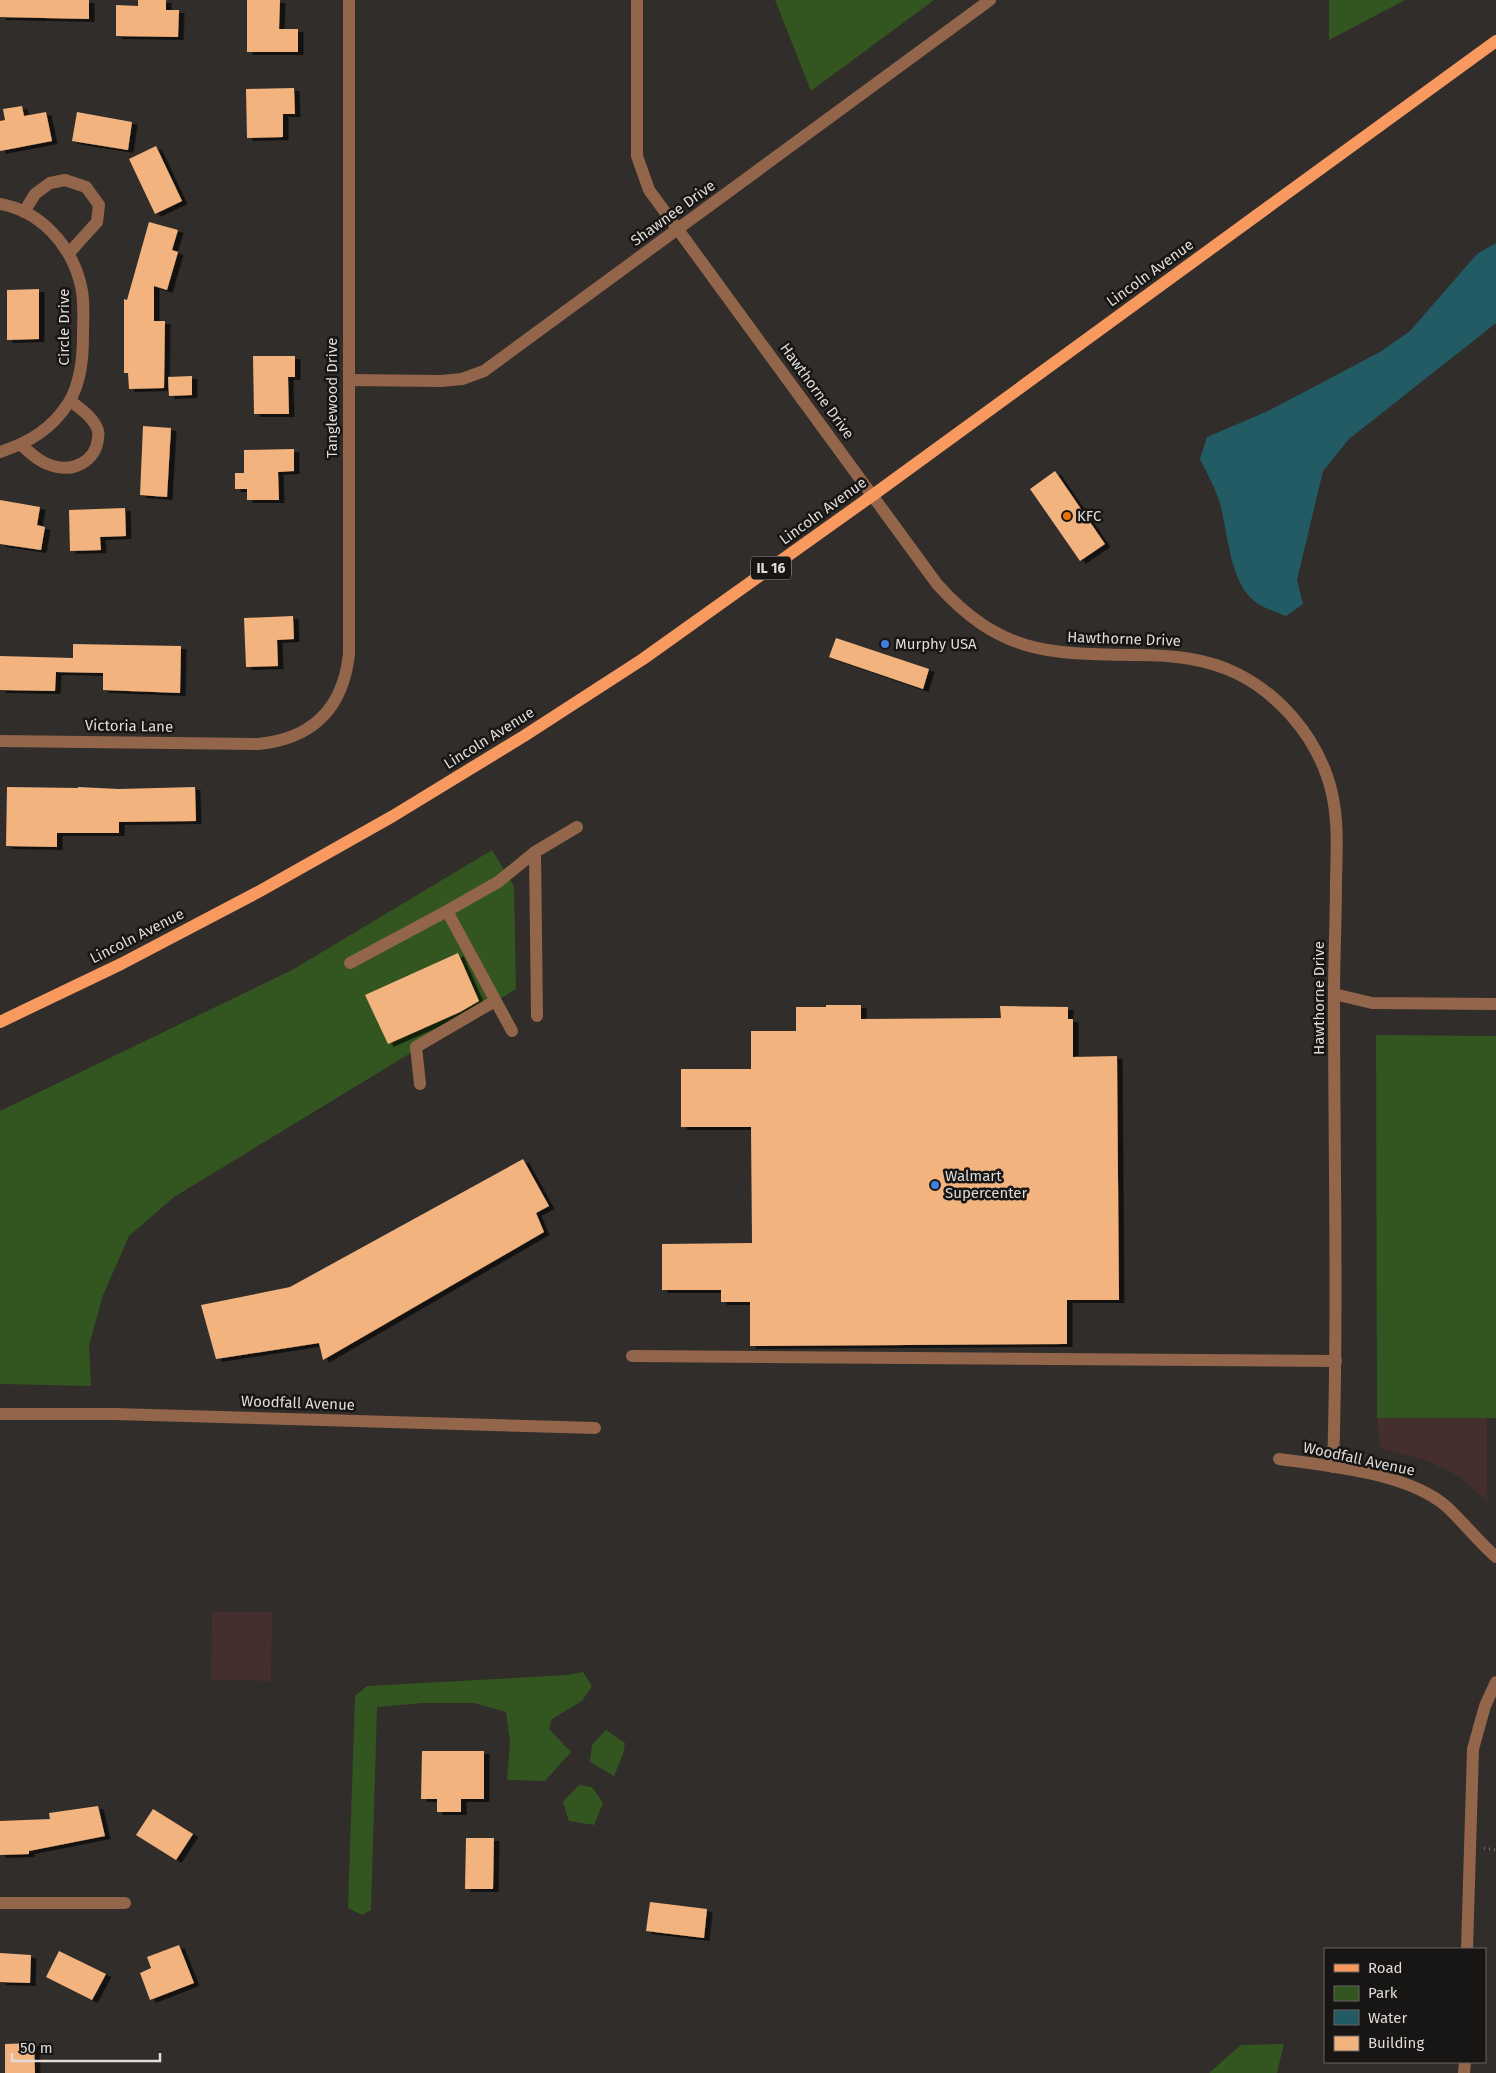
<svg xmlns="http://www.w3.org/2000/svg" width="1496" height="2073" font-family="'Fira Sans',sans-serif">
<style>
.industrial{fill:#442f2e}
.green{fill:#33551f}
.water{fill:#235b64}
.building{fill:#f2b37f;filter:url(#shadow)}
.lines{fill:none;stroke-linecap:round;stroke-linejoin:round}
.path{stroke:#716d6b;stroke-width:3;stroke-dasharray:1 4;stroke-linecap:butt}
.minor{stroke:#93654a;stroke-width:12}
.major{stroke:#f89960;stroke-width:12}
.food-dot{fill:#e8710a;stroke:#171614;stroke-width:2}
.shop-dot{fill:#3f7fe0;stroke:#171614;stroke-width:2}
.labels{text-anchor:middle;stroke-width:5;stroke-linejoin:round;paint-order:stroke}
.shield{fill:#171614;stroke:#a3a19f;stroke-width:1}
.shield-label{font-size:14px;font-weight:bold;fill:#dfdcda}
.street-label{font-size:15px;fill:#dfdcda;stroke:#171614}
.poi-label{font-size:15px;fill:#dfdcda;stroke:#171614;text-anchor:start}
</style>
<defs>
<filter id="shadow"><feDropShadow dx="5.5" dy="3" stdDeviation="0" flood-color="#0009"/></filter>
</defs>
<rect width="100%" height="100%" fill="#312d2a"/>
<g class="industrial">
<path d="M1377,1418h110v83l-27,-24 -33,-16 -47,-13z"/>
<path d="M212,1612h60l-1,69 -60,-1z"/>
</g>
<g class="green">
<path d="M775,0h159l-123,91z"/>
<path d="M1329,0h76l-76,40z"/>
<path d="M492,850l22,36 2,103 -342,208 -45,39 -26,59 -14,50 2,41 -91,-2v-273l292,-141z"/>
<path d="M1376,1035l120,1v382h-119z"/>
<path d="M583,1672l9,14 -10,15 -30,18 -3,10 22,23 -26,29 -38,-1 3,-38 -4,-30 -32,-9h-50l-47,4 -6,203 -9,5 -14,-7 7,-212 12,-10 200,-11z"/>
<path d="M606,1730l19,13 -2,11 -9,22 -24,-14 2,-17z"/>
<path d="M579,1785l13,2 11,16 -9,22 -25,-4 -6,-19z"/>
<path d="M1284,2044l-7,29h-68l32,-28z"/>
</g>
<path class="water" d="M1496,243v80l-147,116 -26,32 -26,109 6,24 -17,12c-11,-5 -25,-8 -34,-17 -24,-22 -24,-72 -34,-102 -5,-13 -12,-26 -18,-38l7,-22 61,-26 112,-59 30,-21 67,-77z"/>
<g class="building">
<path d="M0,0h89v19l-89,-2z"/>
<path d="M138,0h28v10h13l-1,27 -62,-1v-31l22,1z"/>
<path d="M247,0h33l-1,29h19v23h-51z"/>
<path d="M294,88l1,26h-12v23l-36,1 -1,-49z"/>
<path d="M22,106l2,10 22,-4 6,29 -52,10v-30l5,-1 -2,-11z"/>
<path d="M77,112l55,10 -4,28 -56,-9z"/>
<path d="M156,146l26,55 -27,13 -26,-55z"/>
<path d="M149,222l29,8 -6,20 6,2 -11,38 -13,-4v35h11l-1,67 -35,1 -1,-16h-4v-74l3,1z"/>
<path d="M39,289v50l-32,1v-50z"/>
<path d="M253,356h42v21h-7l1,37h-35z"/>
<path d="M192,376v19l-23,1 -1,-19z"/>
<path d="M143,426l28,2 -4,69 -27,-2z"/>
<path d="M294,449v22l-16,1 1,28h-32v-11h-12v-16h9v-23z"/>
<path d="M1055,471l50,73 -25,17 -50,-72z"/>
<path d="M0,500l40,7 -3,18 8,2 -4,23 -41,-6z"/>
<path d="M125,508l1,28 -26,1 1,13 -31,1 -1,-41z"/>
<path d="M293,616l1,23 -17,1 1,26 -32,1 -2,-49z"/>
<path d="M836,638l93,31 -6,20 -94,-32z"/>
<path d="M73,644l108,2 -1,47 -77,-3v-17l-47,-1 -1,19 -55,-1v-34l73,2z"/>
<path d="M7,787l71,1v-1l41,2 76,-2 1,34 -77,1v11h-62v14l-51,-1z"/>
<path d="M458,953l21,48 -19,11 -72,32 -23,-49z"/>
<path d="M826,1005h35v14l140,-1 -1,-12 68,1v12h5v38l44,-1 2,244h-52v44l-317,2v-44h-29v-12h-59v-46l90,-1 -1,-116h-70v-58h70v-38h45v-24h30z"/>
<path d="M523,1159l26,47 -13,7 8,19 -221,128 -4,-17 -103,16 -15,-54 89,-18z"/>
<path d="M422,1751h62v48h-23v13h-24v-13h-16z"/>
<path d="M98,1806l7,30 -76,15v3l-29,1v-34l50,-2 -1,-6z"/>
<path d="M153,1809l40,25 -17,26 -40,-25z"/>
<path d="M466,1838h28l-1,51h-28z"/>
<path d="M650,1902l57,7 -3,29 -58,-7z"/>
<path d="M179,1945l15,38 -44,17 -10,-27 11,-5 -4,-11z"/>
<path d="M59,1951l47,23 -14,26 -46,-23z"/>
<path d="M0,1953l31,2 -1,28 -30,-1z"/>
<path d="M34,2043l1,30h-30v-29z"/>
</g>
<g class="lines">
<path class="path" d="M1484,1848l12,2"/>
<g class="minor">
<path d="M637,0v156l12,34 288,394c63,70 111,70 199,71 35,0 70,3 102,19 41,21 74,59 89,102 12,33 10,69 9,104 0,39 -2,77 -2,116 0,157 4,314 -1,471"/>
<path d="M0,204c40,7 70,40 80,78 5,17 3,36 3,53 0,23 -2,47 -14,67 -17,27 -39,40 -69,50"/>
<path d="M24,212l11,-18 15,-11 15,-3 21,7 13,18 -2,17 -28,31"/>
<path d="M349,380l92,1 21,-2 22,-8 506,-371"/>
<path d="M21,445c10,8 19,18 32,21 20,6 42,-4 45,-27 0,-3 1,-5 0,-8 -3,-12 -19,-24 -28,-30"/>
<path d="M0,741l258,3c54,-5 85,-35 91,-90v-654"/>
<path d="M535,852l2,164"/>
<path d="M350,963l97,-52"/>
<path d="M1334,994l38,9 124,1"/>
<path d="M512,1031l-65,-120 51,-29 37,-30 42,-25"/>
<path d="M420,1084l-4,-37 79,-46"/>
<path d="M632,1356l704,5"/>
<path d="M0,1414h115l480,14"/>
<path d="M1279,1459c50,7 130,14 168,48 17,16 31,34 49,50"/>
<path d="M0,1903h125"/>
<path d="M1467,1949l6,-200 12,-43 11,-24"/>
<path d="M1464,2073l1,-11"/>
</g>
<path class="major" d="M0,1022l121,-58 139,-73 133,-75 131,-80 119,-77 230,-164 623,-454"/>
</g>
<circle class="food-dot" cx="1067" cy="516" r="5"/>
<g class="shop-dot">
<circle cx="885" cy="644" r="5"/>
<circle cx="935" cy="1185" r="5"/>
</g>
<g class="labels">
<rect class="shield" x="751" y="556.5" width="40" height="23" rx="4"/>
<g class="shield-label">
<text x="771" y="573">IL 16</text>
</g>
<g class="street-label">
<text transform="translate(673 213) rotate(-36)" y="5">Shawnee Drive</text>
<text transform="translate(1150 273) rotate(-36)" y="5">Lincoln Avenue</text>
<text transform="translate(64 327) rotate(-90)" y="5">Circle Drive</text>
<text transform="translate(817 391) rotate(54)" y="5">Hawthorne Drive</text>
<text transform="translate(332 398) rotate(-90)" y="5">Tanglewood Drive</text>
<text transform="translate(823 511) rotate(-36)" y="5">Lincoln Avenue</text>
<text transform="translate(1124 639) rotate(2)" y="5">Hawthorne Drive</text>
<text transform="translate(129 726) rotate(1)" y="5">Victoria Lane</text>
<text transform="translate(489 738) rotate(-32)" y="5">Lincoln Avenue</text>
<text transform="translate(137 936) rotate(-27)" y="5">Lincoln Avenue</text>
<text transform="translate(1319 998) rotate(-90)" y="5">Hawthorne Drive</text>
<text transform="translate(298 1403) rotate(2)" y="5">Woodfall Avenue</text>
<text transform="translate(1359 1459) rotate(12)" y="5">Woodfall Avenue</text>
</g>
<g class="poi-label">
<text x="1077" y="521">KFC</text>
<text x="895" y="649">Murphy USA</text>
<text x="945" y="1181">Walmart<tspan x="945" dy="17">Supercenter</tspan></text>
</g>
</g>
<rect x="1324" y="1948" width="162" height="115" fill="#171614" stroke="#676563"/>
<rect x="1334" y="1964" width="25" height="8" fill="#f89960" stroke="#676563"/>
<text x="1368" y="1973" font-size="15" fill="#dfdcda">Road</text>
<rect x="1334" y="1986" width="25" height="15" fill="#33551f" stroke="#676563"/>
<text x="1368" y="1998" font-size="15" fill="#dfdcda">Park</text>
<rect x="1334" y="2010" width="25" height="15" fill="#235b64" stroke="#676563"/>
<text x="1368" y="2023" font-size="15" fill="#dfdcda">Water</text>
<rect x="1334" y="2036" width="25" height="15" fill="#f2b37f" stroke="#676563"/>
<text x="1368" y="2048" font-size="15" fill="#dfdcda">Building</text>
<path d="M12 2053v8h148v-8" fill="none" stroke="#dfdcda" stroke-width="2.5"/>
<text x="20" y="2053" font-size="15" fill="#dfdcda" stroke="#171614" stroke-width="4" paint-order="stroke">50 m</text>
</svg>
